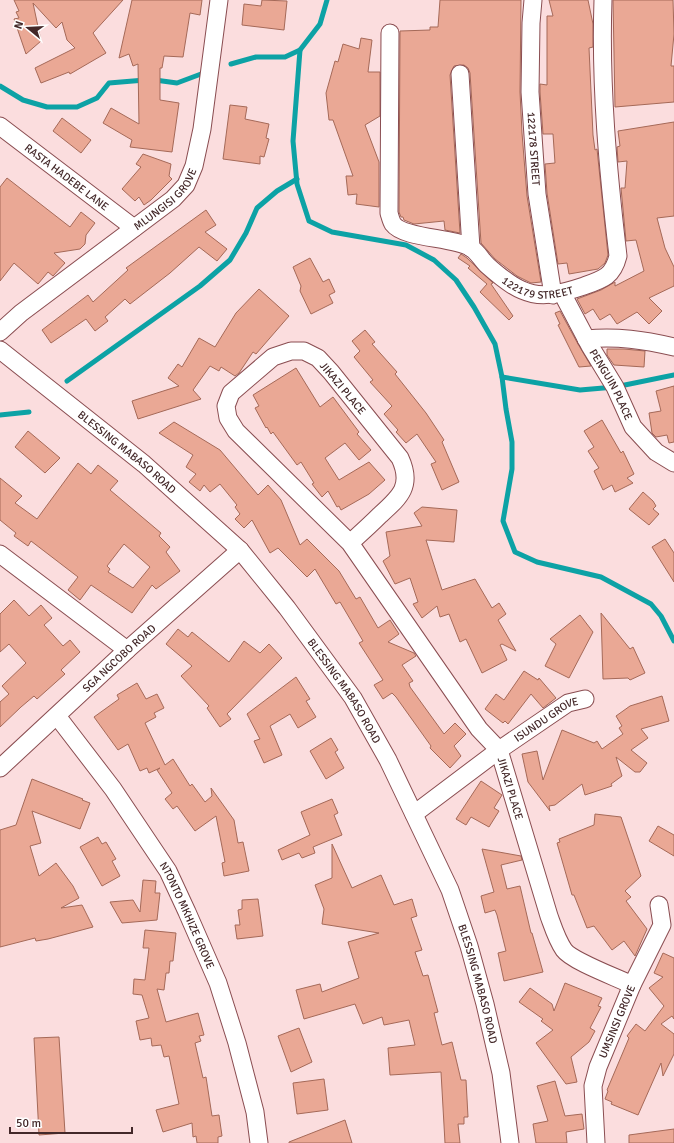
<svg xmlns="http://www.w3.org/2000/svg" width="674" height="1143" font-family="Signika,sans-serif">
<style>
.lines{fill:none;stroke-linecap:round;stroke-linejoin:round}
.stream{stroke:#0ca2a5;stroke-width:5}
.building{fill:#eaa895;stroke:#a56958;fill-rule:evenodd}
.minor-casing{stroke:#8a4d51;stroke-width:19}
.minor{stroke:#fff;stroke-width:17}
.labels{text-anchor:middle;stroke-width:3.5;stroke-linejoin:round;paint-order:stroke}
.street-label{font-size:11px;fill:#432829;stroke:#fff}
</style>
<rect width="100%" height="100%" fill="#fbddde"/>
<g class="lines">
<g class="stream">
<path d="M327,0l-7,24 -20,26 -7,91 4,43 12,37 23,11 74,13 28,15 22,20 18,27 21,37 7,33 4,32 6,33v27l-9,52 12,31 22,10 64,15 50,27 10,12 13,25"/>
<path d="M231,64l25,-7h29l15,-7"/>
<path d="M155,80l22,3 24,-9"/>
<path d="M0,86l23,14 24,7h30l20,-9 12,-15 36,-3"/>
<path d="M502,377l78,13 35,-3 59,-12"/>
<path d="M67,381l133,-95 30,-26 16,-27 11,-25 20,-17 20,-12"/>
<path d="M0,415l29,-3"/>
</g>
</g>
<g class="building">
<path d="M14,0h109l-30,33 13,20 -36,21 -1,-2 -28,11 -6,-15 40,-20 -8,-8 -5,-18 -6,6 -23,-25 8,38 -15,13 -12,-35 5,-1 -3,-6 3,-1z"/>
<path d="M132,0h70l-2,15 -10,-2 -7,44 -19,-1 -2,12h-2v32l19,3 -7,49 -42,-5 2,-7 -29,-17 8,-15 28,16 -1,-60 -5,2 -4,-12 -10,4z"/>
<path d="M262,0l25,1 -3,29 -42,-5 2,-21 17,2z"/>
<path d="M440,0h81l-1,92 2,41 5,63 14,86 -10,1 -14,-7 -22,-17 -14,-16 -11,-170 -2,-5 -4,-3 -10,1 -4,9 10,158 -15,-3 -1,-9 -30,3 -10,-4 -1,-3h-2l-2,-5 1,-181 30,-1v-3h8z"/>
<path d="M549,0h39l5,24v23l-4,1 4,87 2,15 2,-1 11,106 -3,8 -7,6 -29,5 -2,-11 -9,1 -11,-71 -2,-29 10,-1 -2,-29h-10l-3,-42v-8l7,1v-69h6z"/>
<path d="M613,0h60l1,34 -3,32h3v36l-59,5z"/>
<path d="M361,38l11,2 -4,32h12v44l-15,9 14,37v45l-23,-3 1,-10 -9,1 -2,-19h7l-20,-56h-4l-3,-27 9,-32 3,1 5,-18 16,5z"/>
<path d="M230,105l17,2 -2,12 24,5 -3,14 3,1 -5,18 -4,-1v8l-37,-5z"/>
<path d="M62,118l29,22 -10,13 -28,-22z"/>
<path d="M674,122v94l-17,2 8,30 9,19v19l-25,12 13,13 -13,13 -12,-12 -20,12 -7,-10 -10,6 -7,-11 -8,5 -8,-15 24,-9 14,-8v4l29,-15 -8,-31 -10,1 -5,-53h4l2,-27 -9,1 -1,-15 3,-1 -2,-15z"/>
<path d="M143,154l28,10 -2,12 3,3 -21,21 -7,5 -5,-8 -4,4 -13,-12 19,-22 -5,-3z"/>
<path d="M7,178l63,49 11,-15 14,11 -9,12 -1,9 -5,5 -26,4 11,10 -12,13 -5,-4 -10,12 -24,-21 -14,18v-94z"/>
<path d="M206,210l10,15 -11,7 22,17 -10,12 -18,-14 -29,26 -40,31 -5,-5 -20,18 3,4 -13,10 -9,-12 -35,24 -9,-13 46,-35 5,7 35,-32 -2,-2z"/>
<path d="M461,254l6,4 26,25 -2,1 22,32 -4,4 -29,-28 7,-8 -19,-16 2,-2 -12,-8z"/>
<path d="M310,258l13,24 6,-3 6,13 -6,3 4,8 -22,11 -11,-23 1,-5 -8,-19z"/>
<path d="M259,289l30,27 -33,38 -3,-2 -14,21 -4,3 -14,-9 -2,4 -9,-5 -17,24 8,9 -63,20 -6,-18 47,-15 -11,-8 10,-14 4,3 17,-29 16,9 21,-34z"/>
<path d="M560,311l18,33 13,22 -12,1 -21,-42 2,-1 -5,-11z"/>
<path d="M365,330l10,12 -3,2 25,28 -2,2 31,39 18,27 -2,2 17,40 -17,8 -11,-26 5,-2 -19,-28 -11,9 -10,-11 2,-2 -14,-16 8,-8 -22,-24 3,-2 -19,-23 6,-6 -8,-10z"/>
<path d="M607,349h17l21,2 -1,16 -30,-2 -7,-10z"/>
<path d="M296,368l24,39 13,-10 26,35 -2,2 14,16 -12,10 -14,-17 -20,15 14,22 30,-18 16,18 -16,14 -28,16 -2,-4 -2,1 -9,-16 -6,6 -10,-13 2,-1 -13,-21 -4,3 -24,-33 -2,2 -4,-7 -1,1 -11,-20 4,-2 -6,-11z"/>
<path d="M674,386v56l-5,1 -2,-8 -11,2 -4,-4 -3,-20 12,-2 -5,-20z"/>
<path d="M602,420l19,33 2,-2 11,23 -7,4 6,5 -18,9 -3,-7 -9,5 -9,-19 5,-3 -11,-17 6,-4 -10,-16z"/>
<path d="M174,422l46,28 38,45 10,-10 13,15 19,45 7,-6 32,32 17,28 4,-2 18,31 12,-8 9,14 -11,8 26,11 2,3 -14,9 11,16 -4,2 1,4 34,47 11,-11 11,11 -12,12 7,10 -11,12 -20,-20 1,-2 -35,-49 -4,-4 -9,6 -9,-14 9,-5 -24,-37 4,-2 -23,-39 -4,2 -21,-35 -8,8 -29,-29 -8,5 -18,-33 -8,8 -9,-9 5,-5 -5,-7 2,-2 -17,-21 -10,8 -6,-7 -4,6 -11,-9 7,-8 -10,-7 7,-12 -34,-22z"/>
<path d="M28,431l32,27 -15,15 -30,-26z"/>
<path d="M78,463l13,11 7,-9 20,16 -8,9 51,43 -2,3 11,11 -4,5 14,19 -24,18 -4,-4 -20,28 -41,-28 -11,15 -12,-10 10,-13 -47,-36 -3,5 -14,-10 2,-3 -16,-13v-42l22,18 -7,7 22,16zM124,544l26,23 -17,21 -25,-16 2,-3 -3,-3z"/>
<path d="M643,492l10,9 3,5 -3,3 6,5 -10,11 -20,-16z"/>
<path d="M422,507l35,3 -3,32 -28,-2 16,50 33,-11 17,29 7,-5 7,11 -8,6 18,31 -14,-7 -2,1 7,15 -25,13 -16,-34 -6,3 -11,-28 -9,3 -3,-11 -15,12 -9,-14 5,-2 -8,-24 -15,6 -12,-23 7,-5 -4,-24 36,-6 -8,-13z"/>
<path d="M665,539l9,14v29l-22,-35z"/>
<path d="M14,600l15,16 12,-11 11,13 -8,7 19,21 7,-6 10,12 -19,18 4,4 -28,25 -3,-3 -13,11 -21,20v-25l9,-8 -7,-8 24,-23 -17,-19 -9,8v-38z"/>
<path d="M601,613l29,36 3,-2 12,26 -15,7 -2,-2 -25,1z"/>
<path d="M580,615l13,17 -24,46 -24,-12 11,-22 -6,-5z"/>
<path d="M178,629l10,8 4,-5 37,30 15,-21 16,12 9,-9 13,14 -55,56 4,5 -11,8 -13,-19 2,-2 -28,-30 11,-10 -26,-22z"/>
<path d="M524,671l14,9 1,-2 17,20 -13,10 -12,-14 -23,30 -3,-3 -2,2 -18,-14 11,-15 8,6z"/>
<path d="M296,677l14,22 -4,2 10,16 -18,11 -8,-14 -20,12 12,29 -18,8 -10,-22 6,-2 -13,-25z"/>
<path d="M137,683l9,16 11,-5 7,14 -10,5 2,4 -11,6 20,42 8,-6 17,27 2,-2 13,18 7,-6 -1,-8 23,32 4,23 5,-1 6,29 -25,5 -2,-13 3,-1 -9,-46 -21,15 -18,-25 -4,3 -8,-10 7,-6 -15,-23 3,-2 -11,5 -2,-5 -7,3 -12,-27 -10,6 -24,-33 25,-18 -2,-4z"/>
<path d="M662,696l7,25 -28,8 7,9 -17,12 16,13 -7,9h-5l-19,-15 6,19 -11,8 1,2 -27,9 -3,-11 -27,21 -6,1 1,5 -22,-29 -6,-28 15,-3 6,29 19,-50 32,13 3,-2 5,8 21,-15 -4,-6 3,-2 -6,-10 14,-10z"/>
<path d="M331,738l7,12 -3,2 9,16 -18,11 -16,-28z"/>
<path d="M32,779l51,20 -1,1 8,3 -10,26 -48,-18 9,32 -11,3 9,30 17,-13 17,23 6,12 -18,10 21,-3 11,22 -45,12 -12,2 -1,-3 -35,9v-117l16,-5z"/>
<path d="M481,781l21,14 -8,13 5,3 -10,16 -18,-10 -5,8 -10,-6z"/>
<path d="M332,799l6,14 -4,2 8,20 -29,12 2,6 -13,5 -3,-5 -17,7 -4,-10 32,-15 -9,-23z"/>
<path d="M595,814l26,3 20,59 -16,15 6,6 -5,4 21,28 -12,27 -11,-15 -12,9 -18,-24 -7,2 -13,-33h-2l-15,-52 3,-1 -1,-3 35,-14z"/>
<path d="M658,826l16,9v21l-25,-15z"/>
<path d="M98,837l4,7 4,-2 10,17 -4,2 8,15 -18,10 -22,-39z"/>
<path d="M332,844l20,44 29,-13 13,30 18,-6 5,17 -6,2 11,32 -7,2 8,24 5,-1 10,37 -4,1 8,32 10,-3 9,38h5l2,37h-4v7h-6l2,19h-15l-4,-71 -51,3 -2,-27 27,-3 -6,-25 -25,5 -2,-8 -19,7 -8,-20 -51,15 -8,-29 24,-6 2,8 37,-14 -11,-36 31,-9 -57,-9 2,-15 -9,-24 17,-7z"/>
<path d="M482,849l39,7 1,4 -21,5 6,24 13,-3 11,47h1l11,39 -39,9 -6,-28 8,-2 -9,-36 -2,-5 -10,3 -4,-17 13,-4z"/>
<path d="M143,880l13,1 -1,12h5l-3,27 -35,3 -12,-21 23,-2 7,12z"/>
<path d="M258,899l5,37 -26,3 -2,-14h5l-2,-15 4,-1v-9z"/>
<path d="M145,930l31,3 -3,28h-3l-1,12h-3l-2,17 -7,-1 9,33 32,-9 6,22 -5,1 2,5 -6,2 8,35 3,-1 6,39 7,-1 3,21 -4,1v6h-21l-1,-7 -3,1 -1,-14 -29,9 -7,-22 23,-6 -10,-48 -5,1 -3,-12 -9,1 -1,-8 -11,2 -4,-19 13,-3 -7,-23 -9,-1 1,-15 11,1 4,-32h-6z"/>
<path d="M663,953l11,5v61l-2,-3 -11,8 13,10v20l-11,22 -2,-13 -23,52 -27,-11 1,-2 -7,-3 3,-8 -1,-1 22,-52 -2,-2 9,-12 9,7 19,-25 -15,-18 14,-11 -9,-4z"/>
<path d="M565,983l37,15 -4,8 3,1 -11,21 5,3 -6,11 -18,15 6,25 -11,2 -30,-41 17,-13 -12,-9 2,-2 -24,-17 11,-14 22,16 2,7z"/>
<path d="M299,1028l13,34 -21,10 -13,-36z"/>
<path d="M59,1037l6,96 -26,2 -5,-97z"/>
<path d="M324,1079l4,31 -31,4 -4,-31z"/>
<path d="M555,1081l10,35 17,-2 2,15 -18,3 1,11h-31l-3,-19 15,-3 -11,-35z"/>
<path d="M345,1120l7,23h-63v-1z"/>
<path d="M674,1129v14h-45v-8z"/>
</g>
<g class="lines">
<g class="minor-casing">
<g id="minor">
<path id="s1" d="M533,0l-2,23 -1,69 7,102 16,101"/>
<path id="s2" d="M390,33l-1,180c1,3 2,8 4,11 11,15 62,13 78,24 7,4 11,13 17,18 36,32 51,35 96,20 20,-7 29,-10 34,-30 -10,-85 -18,-170 -15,-256"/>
<path d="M460,74l11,174"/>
<path id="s3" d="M0,126l134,102"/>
<path id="s4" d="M562,293l28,53 25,41 18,40 23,25 18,11"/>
<path id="s5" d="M0,332l21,-19 152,-114 13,-14 8,-19 8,-37 17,-129"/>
<path d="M586,339c31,-3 58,1 88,8"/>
<path id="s6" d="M0,350l144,114 96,86 47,58 66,90 35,62 62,130 19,56 16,58 16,69 9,70"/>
<path id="s7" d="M350,543c10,-9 20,-18 30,-28 20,-18 33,-29 20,-57l-69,-86 -13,-14 -14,-7h-13l-18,6 -42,36 -5,13 2,12 8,13 114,112 129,186 20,21 50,166c4,11 8,24 15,34 8,11 54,28 68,35"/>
<path d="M0,554l127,96"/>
<path id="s8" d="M57,716l56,73 55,82 19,41 31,71 19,60 18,69 4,31"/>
<path id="s9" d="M0,768l127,-118 113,-100"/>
<path id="s10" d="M414,814l85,-64 69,-47 17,-4"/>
<path id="s11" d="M596,1143l-3,-57 5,-19 34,-82 30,-60 -3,-20"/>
</g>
</g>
<use href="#minor" class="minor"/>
</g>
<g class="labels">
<g class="street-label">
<text dy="4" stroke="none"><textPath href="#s1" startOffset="149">122178 STREET</textPath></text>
<text dy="4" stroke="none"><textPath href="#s3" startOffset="84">RASTA HADEBE LANE</textPath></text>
<text dy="4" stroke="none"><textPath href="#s5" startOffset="213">MLUNGISI GROVE</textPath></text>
<text dy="4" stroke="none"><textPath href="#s2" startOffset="356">122179 STREET</textPath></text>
<text dy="4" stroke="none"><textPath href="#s4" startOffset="104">PENGUIN PLACE</textPath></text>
<text transform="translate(343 388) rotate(50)" y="4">JIKAZI PLACE</text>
<text dy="4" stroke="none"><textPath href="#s6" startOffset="163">BLESSING MABASO ROAD</textPath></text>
<text dy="4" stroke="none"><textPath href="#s9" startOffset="162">SGA NGCOBO ROAD</textPath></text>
<text dy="4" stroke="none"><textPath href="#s6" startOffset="488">BLESSING MABASO ROAD</textPath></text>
<text dy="4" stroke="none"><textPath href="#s10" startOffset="163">ISUNDU GROVE</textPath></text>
<text dy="4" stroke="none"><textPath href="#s7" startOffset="837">JIKAZI PLACE</textPath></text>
<text dy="4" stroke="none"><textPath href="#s8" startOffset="239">NTONTO MKHIZE GROVE</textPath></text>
<text dy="4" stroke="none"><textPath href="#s6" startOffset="812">BLESSING MABASO ROAD</textPath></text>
<text dy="4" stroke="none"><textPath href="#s11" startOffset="126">UMSINSI GROVE</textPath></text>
</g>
</g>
<g transform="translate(28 28) rotate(288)" stroke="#ffffff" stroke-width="3" paint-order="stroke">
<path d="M0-3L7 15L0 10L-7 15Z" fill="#432829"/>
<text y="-6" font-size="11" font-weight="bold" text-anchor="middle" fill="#432829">N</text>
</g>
<path d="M10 1127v6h122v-6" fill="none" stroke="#432829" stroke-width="2"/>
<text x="16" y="1127" font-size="12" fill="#432829" stroke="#ffffff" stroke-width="3" paint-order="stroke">50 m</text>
</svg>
